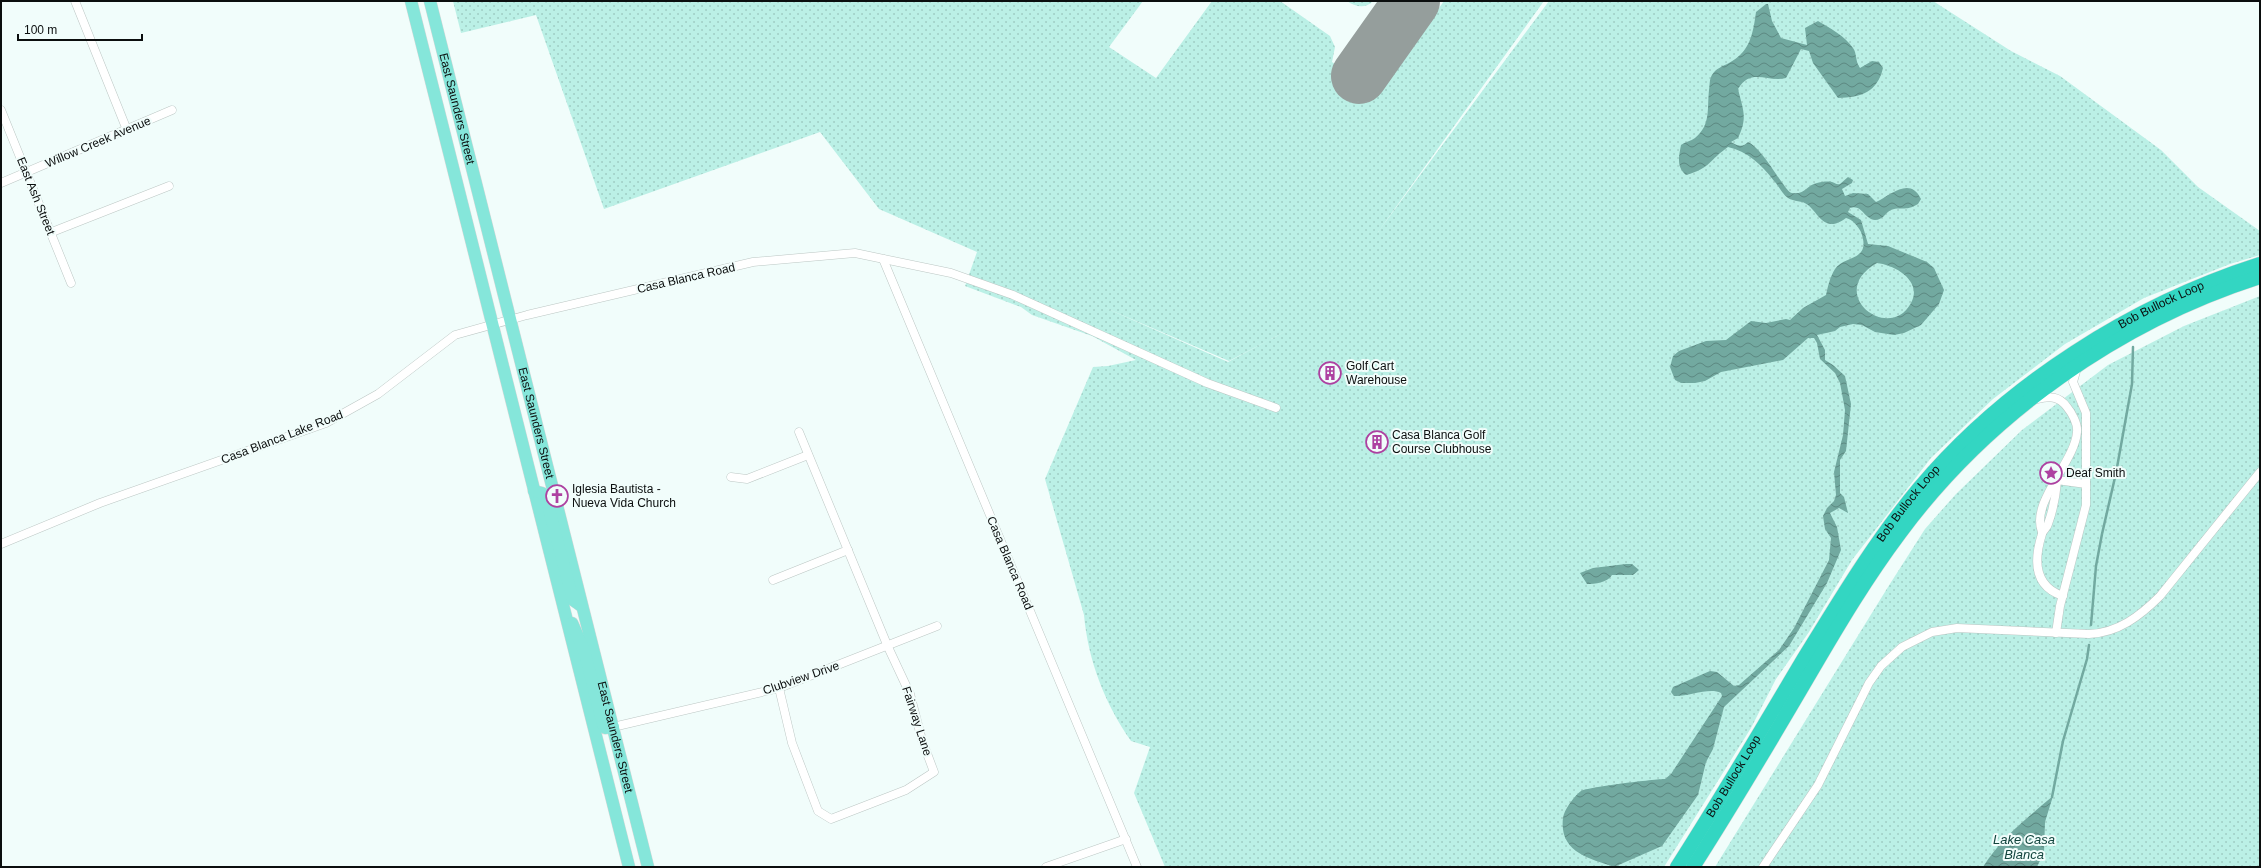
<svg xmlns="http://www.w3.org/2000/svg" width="2261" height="868" font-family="Helvetica,sans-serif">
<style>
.grass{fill:url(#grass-dots);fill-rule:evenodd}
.pitch{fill:#bbf0e6}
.water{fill:url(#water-waves);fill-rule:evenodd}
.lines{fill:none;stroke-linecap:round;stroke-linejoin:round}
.stream{stroke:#72a9a0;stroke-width:2.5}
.runway{stroke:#959e9c;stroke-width:56}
.minor-casing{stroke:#bcc7c4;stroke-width:9}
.primary-casing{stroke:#d8d8d8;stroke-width:13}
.motorway-casing{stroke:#d8d8d8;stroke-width:15}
.minor{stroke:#fff;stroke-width:8}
.primary{stroke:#85e6da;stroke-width:12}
.motorway{stroke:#33d6c2;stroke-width:14}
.labels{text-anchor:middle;stroke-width:4;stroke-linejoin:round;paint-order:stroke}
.street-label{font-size:12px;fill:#0b0e0e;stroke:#f1fdfb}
.poi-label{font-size:12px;fill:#0b0e0e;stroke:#f1fdfb;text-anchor:start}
.water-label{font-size:13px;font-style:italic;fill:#11443d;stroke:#f1fdfb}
</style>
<defs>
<pattern id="grass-dots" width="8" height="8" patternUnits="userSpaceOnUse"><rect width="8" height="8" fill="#bbf0e6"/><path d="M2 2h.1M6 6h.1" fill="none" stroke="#9fcdc4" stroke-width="1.8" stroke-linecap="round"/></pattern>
<pattern id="water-waves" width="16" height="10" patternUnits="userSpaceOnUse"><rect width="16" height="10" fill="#72a9a0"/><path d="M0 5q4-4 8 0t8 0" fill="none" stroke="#5c8881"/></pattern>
</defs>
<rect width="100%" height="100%" fill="#f1fdfb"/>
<g class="grass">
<path d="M453,1h690l-34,46 47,31 56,-77h68l50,35 5,11 -3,15 46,32 66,-93h100l-166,231 171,-231h384l78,50 49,25 101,74 37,37 62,44v24l-30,9 -86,34 -79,46 -72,55 -62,59 -79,102 -43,72 -33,47 -25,49 -87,139h-499l-31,-74 16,-46 -19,-6c-26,-37 -43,-81 -47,-126l-39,-136 48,-112 15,-1 28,-6 -44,-24 -60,-21 -11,-8 -56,-21 12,-34 -98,-43 -59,-77 -216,77 -68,-194 -75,18zM1101,306l128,55 61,-32 -62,33z"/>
<path d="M1347,1h26c-7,8 -18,6 -26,0z"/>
<path d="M2260,296v571h-545l173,-280 37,-58 31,-35 66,-64 86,-65 76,-39z"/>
</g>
<path class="pitch" d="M1938,859h13l2,8h-18v-5z"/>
<g class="water">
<path d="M1766,4h2l4,17 9,17 26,7 -2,-17 13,-7c12,7 27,15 35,27 4,5 2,13 7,20l12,-7 7,1 4,6c-6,25 -22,29 -45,30l-25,-35 -4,-12 -8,-2 -15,29c-18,5 -35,-11 -48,11 5,21 10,28 0,49l-7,4c7,4 11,6 17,0 17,8 37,51 44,51 13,2 15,-8 25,-10 3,-1 11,-2 15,-1 4,1 4,3 8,2l8,-7 5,3 -1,3 -10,6 3,7 8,-3 15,1 8,8c15,-7 34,-26 45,-3l-3,5c-13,8 -18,2 -27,6 -6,3 -8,10 -16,10 -11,-1 -13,-16 -25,-12l-2,4 13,8 7,24 20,2 39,16 7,6 10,22 -5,14 -18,21 -17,8 -10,2 -19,-3 -13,-7 -9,-1 -13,3 -5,4 -18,4 8,15v10l8,5 12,11 6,28 -5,47 -6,9v33l4,4 4,16 -9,-5 -9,5 7,14 4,23 -14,33 -38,63 -65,61 -11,42 -7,13 -8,33 -36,51 -48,21c-26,-9 -55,-15 -51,-49 1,-8 11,-22 18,-27 6,-4 75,-12 84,-12l6,-5 51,-78 -1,-3c-12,-6 -33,4 -47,3l-3,-4 2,-5 37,-16 7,1 17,14 5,-1 40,-35 15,-22 35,-68 2,-22 -6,-9 -2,-13 4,-8 7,-7 2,-6 -2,-23 9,-37 2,-25 -5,-27 -5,-10 -15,-14 -3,-16 -3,-5h-6l-25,22 -62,12 -16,9 -10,2h-14l-6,-3 -5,-13 3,-11 6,-5 27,-10 20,-1 25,-19 15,2 20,-4 4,1 13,-12 23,-13c2,-9 4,-18 9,-26 9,-14 37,-7 26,-37 -3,-6 -9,-13 -15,-14 -21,16 -27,-4 -38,-13 -6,-5 -14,-3 -20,-7 -6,-4 -9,-12 -14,-17 -12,-16 -27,-30 -46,-34 -19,13 -17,21 -42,28 -10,-8 -7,-19 -5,-30 4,-3 10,-4 14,-7 16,-13 12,-29 14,-48 1,-4 0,-11 3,-15 3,-6 11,-9 17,-12 21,-11 24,-29 27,-51zM1877,263c18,2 46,18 34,40 -22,41 -87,-10 -34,-40z"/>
<path d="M1626,564h6l7,6 -6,5h-21c-5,8 -17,9 -25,9l-7,-11 13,-5z"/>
<path d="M2053,796l-8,26 -1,30 -7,15h-54c18,-29 44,-49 70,-71z"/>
</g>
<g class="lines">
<g class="stream">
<path d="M2091,625l5,-59 6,-32 14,-61 16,-89 1,-37"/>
<path d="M2052,797l11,-56 24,-82 2,-14"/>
</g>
<path class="runway" d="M1359,76l53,-75"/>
<g class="minor-casing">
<g id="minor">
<path d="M75,1l52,129"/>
<path d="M1,110l70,173"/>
<path d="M1,183l171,-73"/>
<path d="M52,232l117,-46"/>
<path d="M883,259l254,608"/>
<path d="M2037,399c13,-3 22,-3 30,8 5,6 11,17 10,25 -2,30 -47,70 -35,100"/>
<path d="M731,477l16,2 61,-24"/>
<path d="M2057,480l29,4"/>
<path d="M2057,481c-1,14 -4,29 -9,43 -1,4 -5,6 -6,10 -8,25 -9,52 21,62"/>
<path d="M1,544l99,-41 226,-80 52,-29 77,-59 72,-20 226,-53 102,-9 96,20 62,22 194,88 69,25"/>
<path d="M773,580l75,-30"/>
<path d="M2056,633l4,-27 26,-101v-92l-13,-31 4,-14"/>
<path d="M779,688l13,55 26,68 13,8 75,-29 28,-18 -12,-32 -12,-46 -22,-47 -89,-215"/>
<path d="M613,727l166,-39 158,-62"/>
<path d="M1046,867l80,-28"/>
<path d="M1763,867l55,-82 51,-102 12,-17 21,-19 30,-15 25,-4 132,6c29,-1 51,-18 71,-38l100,-124"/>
</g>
</g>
<g class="primary-casing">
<g id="primary">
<path d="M411,1l218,866"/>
<path id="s1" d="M430,1l218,866"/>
<path d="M534,491l8,2 4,5 27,102 7,5"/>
<path d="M572,623l12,27 19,75 2,3 8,-1"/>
</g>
</g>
<g class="motorway-casing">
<g id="motorway">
<path id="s2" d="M1677,867c43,-67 83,-135 124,-204 37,-60 73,-121 119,-176 87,-103 212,-182 340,-223"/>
<path d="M1693,867c41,-64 80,-130 118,-195 28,-48 56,-95 89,-139 88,-119 219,-211 360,-256"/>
</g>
</g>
<use href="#minor" class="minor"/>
<use href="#primary" class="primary"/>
<use href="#motorway" class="motorway"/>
</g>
<defs>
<g id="building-ring" transform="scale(1.15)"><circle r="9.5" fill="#f1fdfb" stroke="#ad41a1" stroke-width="1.5"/><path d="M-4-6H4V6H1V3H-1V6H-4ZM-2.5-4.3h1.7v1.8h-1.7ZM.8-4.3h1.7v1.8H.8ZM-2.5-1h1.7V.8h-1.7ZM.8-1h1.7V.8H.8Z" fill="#ad41a1"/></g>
<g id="sight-ring" transform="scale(1.15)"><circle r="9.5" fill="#f1fdfb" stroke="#ad41a1" stroke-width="1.5"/><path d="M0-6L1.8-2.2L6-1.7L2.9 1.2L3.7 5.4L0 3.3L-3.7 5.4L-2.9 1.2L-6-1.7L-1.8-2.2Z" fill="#ad41a1"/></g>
<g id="church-ring" transform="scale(1.15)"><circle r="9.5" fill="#f1fdfb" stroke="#ad41a1" stroke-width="1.5"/><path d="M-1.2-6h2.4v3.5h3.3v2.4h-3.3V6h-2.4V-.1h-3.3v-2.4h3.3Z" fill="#ad41a1"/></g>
</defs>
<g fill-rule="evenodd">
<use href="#building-ring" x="1330" y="373"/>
<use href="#building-ring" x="1377" y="442"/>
<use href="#sight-ring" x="2051" y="473"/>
<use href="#church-ring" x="557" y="496"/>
</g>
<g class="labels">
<g class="street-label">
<text dy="4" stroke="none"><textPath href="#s1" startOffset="111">East Saunders Street</textPath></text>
<text transform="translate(98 142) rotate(-23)" y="4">Willow Creek Avenue</text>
<text transform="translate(36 196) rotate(68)" y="4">East Ash Street</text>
<text transform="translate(686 278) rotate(-13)" y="4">Casa Blanca Road</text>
<text dy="4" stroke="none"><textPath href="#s2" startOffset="756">Bob Bullock Loop</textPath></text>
<text dy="4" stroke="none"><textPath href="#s1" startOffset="435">East Saunders Street</textPath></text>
<text transform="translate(282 437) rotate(-21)" y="4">Casa Blanca Lake Road</text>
<text dy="4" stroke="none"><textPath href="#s2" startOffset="431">Bob Bullock Loop</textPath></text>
<text transform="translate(1010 563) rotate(67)" y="4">Casa Blanca Road</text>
<text transform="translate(801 678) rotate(-19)" y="4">Clubview Drive</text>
<text transform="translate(917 721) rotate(72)" y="4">Fairway Lane</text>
<text dy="4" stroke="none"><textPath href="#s1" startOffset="759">East Saunders Street</textPath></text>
<text dy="4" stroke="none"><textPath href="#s2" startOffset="107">Bob Bullock Loop</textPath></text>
</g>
<g class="poi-label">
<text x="1346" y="370">Golf Cart<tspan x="1346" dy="14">Warehouse</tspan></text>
<text x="1392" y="439">Casa Blanca Golf<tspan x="1392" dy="14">Course Clubhouse</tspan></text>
<text x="2066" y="477">Deaf Smith</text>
<text x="572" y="493">Iglesia Bautista -<tspan x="572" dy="14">Nueva Vida Church</tspan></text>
</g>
<g class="water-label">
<text x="2024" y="844">Lake Casa<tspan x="2024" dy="15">Blanca</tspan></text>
</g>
</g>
<rect width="2261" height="868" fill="none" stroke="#0b0e0e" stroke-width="4"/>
<path d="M18 34v6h124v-6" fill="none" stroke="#0b0e0e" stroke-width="2"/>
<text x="24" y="34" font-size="12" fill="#0b0e0e" stroke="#f1fdfb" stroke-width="3" paint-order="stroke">100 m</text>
</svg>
